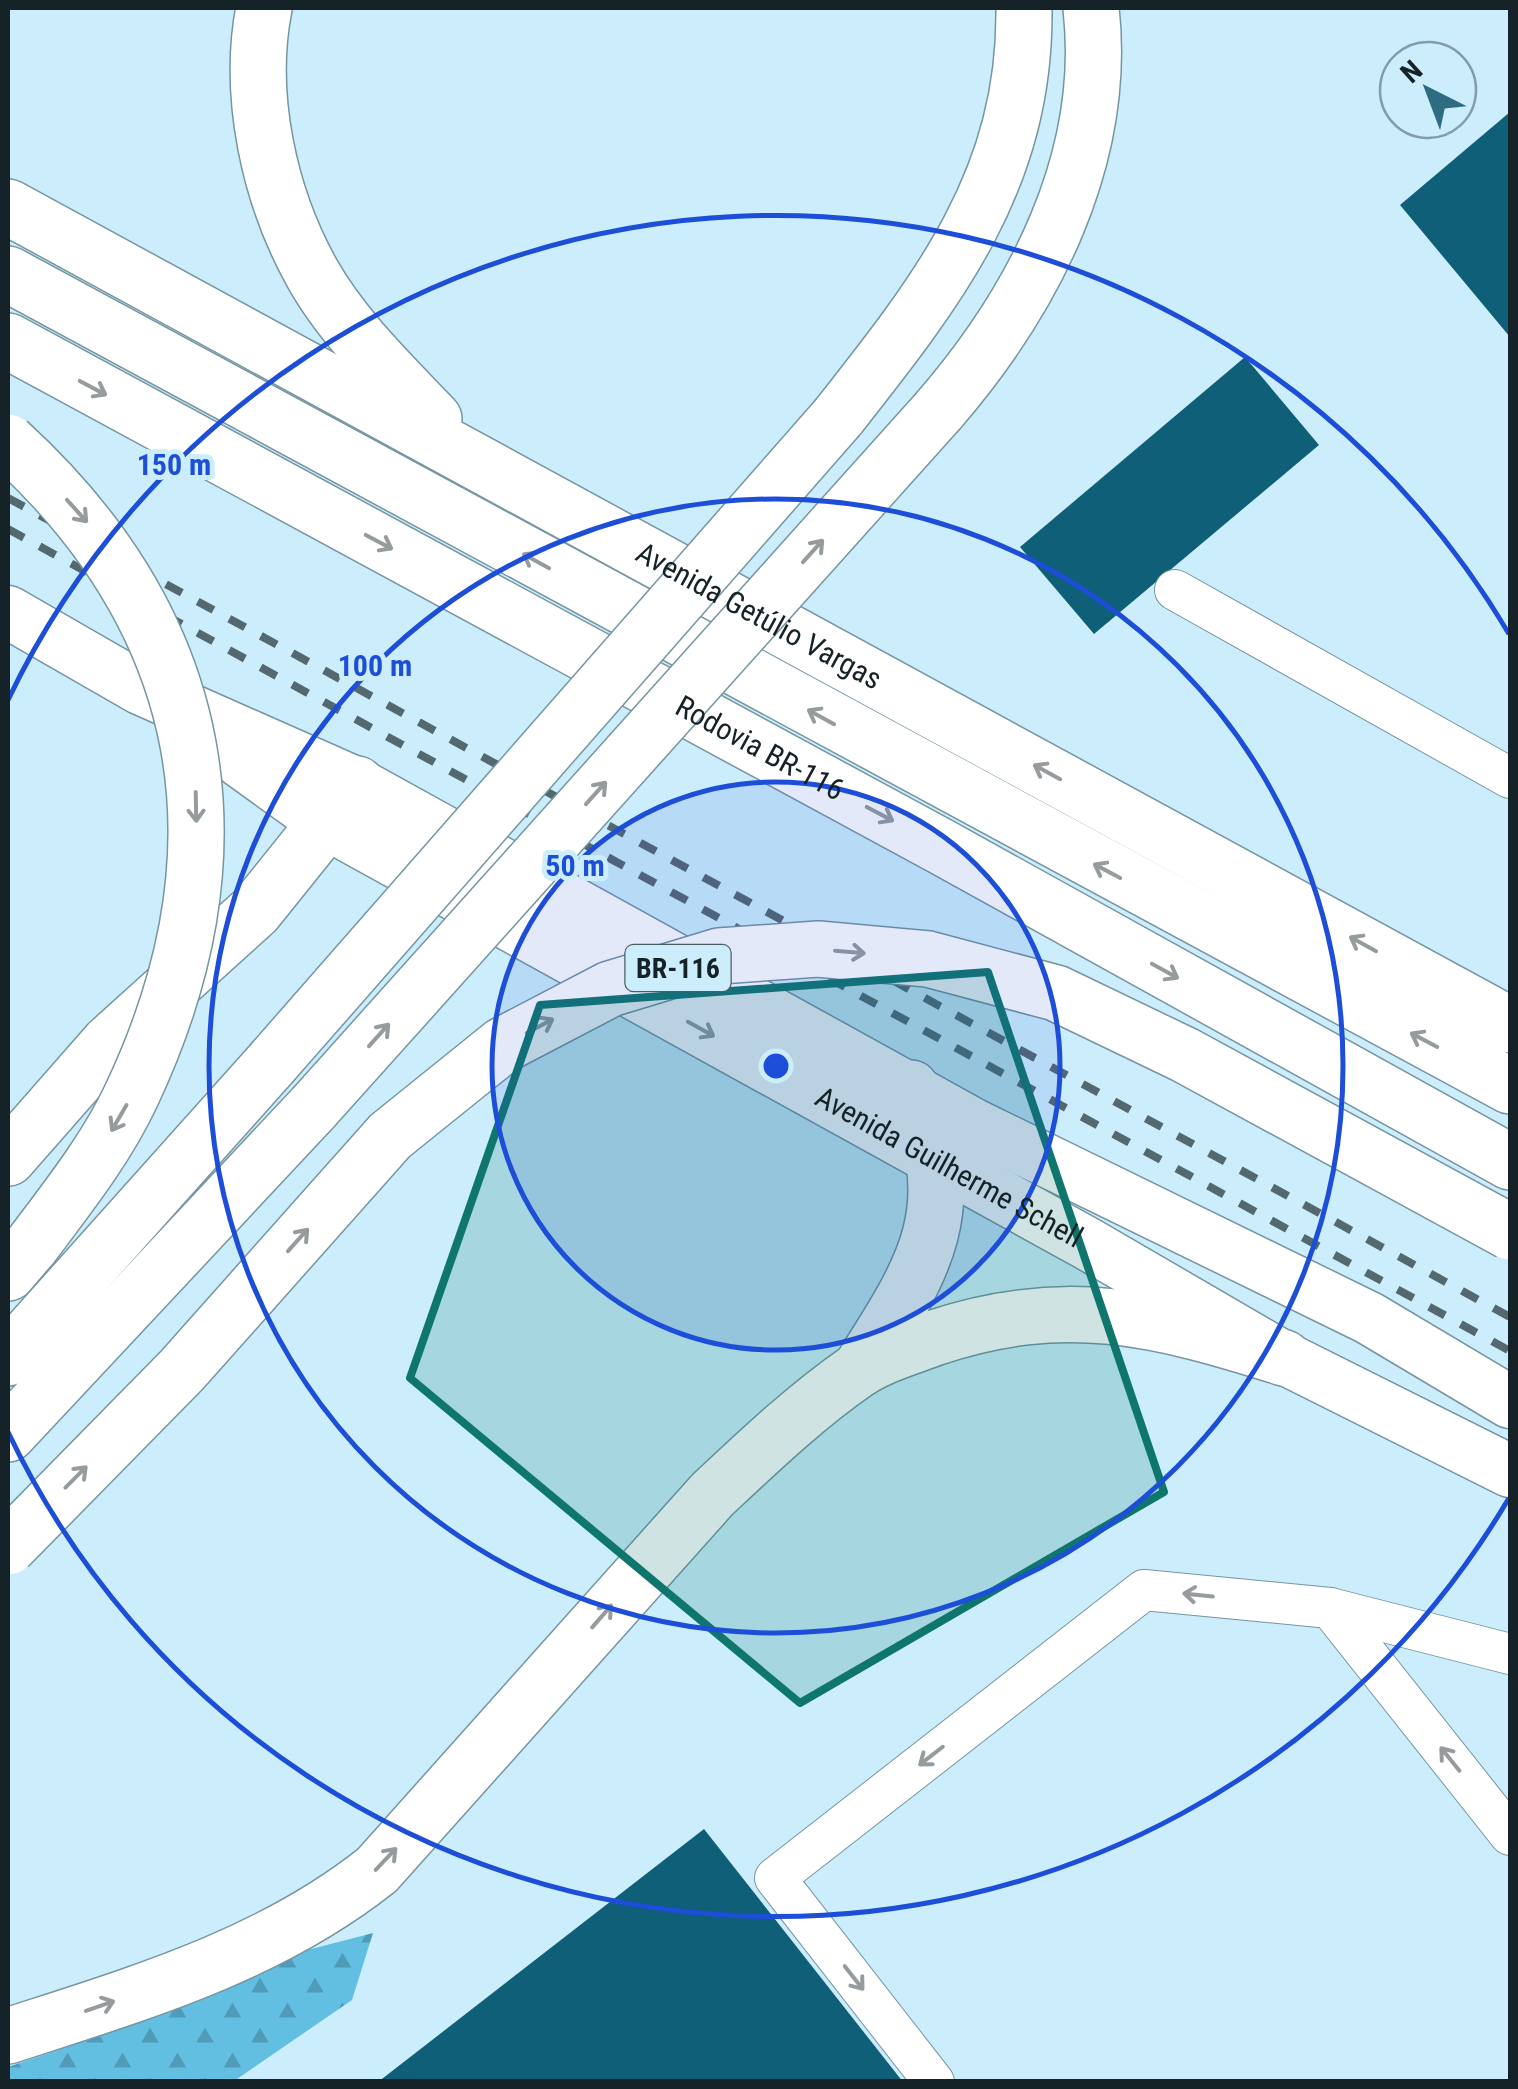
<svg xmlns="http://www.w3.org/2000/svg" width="1518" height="2089" font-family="'Roboto Condensed',sans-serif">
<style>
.forest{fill:url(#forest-firs)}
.building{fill:#0e5f77}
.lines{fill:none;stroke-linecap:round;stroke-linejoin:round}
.minor-casing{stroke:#7595a2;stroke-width:42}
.major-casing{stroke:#7595a2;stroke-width:55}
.highway-casing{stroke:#7595a2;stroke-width:58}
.minor{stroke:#fff;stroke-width:40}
.major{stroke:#fff;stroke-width:52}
.highway{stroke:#fff;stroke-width:55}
.rail{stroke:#546870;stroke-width:8;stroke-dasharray:18 18;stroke-linecap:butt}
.highway-bridge-casing{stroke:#7595a2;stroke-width:58;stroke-linecap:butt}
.highway-bridge{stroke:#fff;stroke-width:55}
.oneway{stroke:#969c9e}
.marked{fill:#0f766e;fill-opacity:0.2;stroke:#0f766e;stroke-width:8;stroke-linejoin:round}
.ring{fill:none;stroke:#1d4ed8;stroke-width:5}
.labels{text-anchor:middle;stroke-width:10;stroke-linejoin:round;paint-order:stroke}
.shield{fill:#cceefc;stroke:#4c5f67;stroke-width:2.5}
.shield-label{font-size:28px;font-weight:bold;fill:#152227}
.street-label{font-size:30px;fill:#152227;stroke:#cceefc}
.centre{fill:#1d4ed8;stroke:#cceefc;stroke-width:5}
.ring-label{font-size:30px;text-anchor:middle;font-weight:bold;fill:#1d4ed8;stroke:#cceefc;stroke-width:10;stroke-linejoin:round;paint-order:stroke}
</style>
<defs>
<pattern id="forest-firs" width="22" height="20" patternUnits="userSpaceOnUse" patternTransform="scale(2.5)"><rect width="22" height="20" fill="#62bfe2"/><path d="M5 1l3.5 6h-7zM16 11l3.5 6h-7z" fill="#509bb7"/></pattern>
</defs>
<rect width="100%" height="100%" fill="#cceefc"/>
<path class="forest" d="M373,1933l-21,67 -118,81h-226v-14l109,-37 167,-74z"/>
<g class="building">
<path d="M1510,112v225l-110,-132z"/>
<path d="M1245,357l74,88 -225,189 -74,-87z"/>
<path d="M704,1829l199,253h-525z"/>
</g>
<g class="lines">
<g class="minor-casing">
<g id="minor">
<path d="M1175,590l335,188"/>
<path d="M1330,1608l180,46"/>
<path d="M934,2082l-159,-204 369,-288 186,18 180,227"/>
</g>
</g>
<g class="major-casing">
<g id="major">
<path d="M8,612l132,76 217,96 617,341 395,193 141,84"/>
<path id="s1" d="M222,748l104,75 762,421 196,114 226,113"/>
</g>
</g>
<g class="highway-casing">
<g id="highway">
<path d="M264,8c-17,87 5,188 48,265 30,54 80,102 122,146"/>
<path id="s2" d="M8,207l1502,818"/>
<path d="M8,274l1502,812"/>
<path id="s3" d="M8,341l934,506 568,315"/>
<path d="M939,410c95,-110 169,-252 152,-402"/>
<path d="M838,417c101,-128 188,-238 186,-409"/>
<path d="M8,1158l101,-115 146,-132 102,-127"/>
<path d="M8,1273l24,-28"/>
<path d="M8,1358l263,-294"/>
<path d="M860,1369c66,-103 104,-161 51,-281"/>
<path d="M8,1434l306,-327"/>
<path d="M8,2036c129,-42 261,-80 369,-166l335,-375c46,-43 93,-88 145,-124 22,-15 53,-24 77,-33 130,-44 224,-20 350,20"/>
</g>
</g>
<use href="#minor" class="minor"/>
<use href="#major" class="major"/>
<use href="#highway" class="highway"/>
<g class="rail">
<path d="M8,498l1502,819"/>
<path d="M8,529l1502,822"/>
</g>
<g class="highway-bridge-casing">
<g id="highway-bridge">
<path d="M8,442c200,183 239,407 124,652 -25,54 -64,103 -100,151"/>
<path d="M271,1064l567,-647"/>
<path d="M314,1107l625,-697"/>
<path d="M8,1547l174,-177 208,-234 113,-91 107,-56 109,-33 99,-7 110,10 128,34 129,62 325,177"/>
</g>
</g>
<use href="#highway-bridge" class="highway-bridge"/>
</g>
<defs><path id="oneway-shaft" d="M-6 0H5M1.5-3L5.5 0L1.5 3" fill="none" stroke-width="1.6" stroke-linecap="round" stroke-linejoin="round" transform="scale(2.5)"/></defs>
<g class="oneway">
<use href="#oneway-shaft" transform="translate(93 388) rotate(28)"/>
<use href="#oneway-shaft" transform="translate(77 511) rotate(48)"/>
<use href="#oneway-shaft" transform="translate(379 542) rotate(28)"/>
<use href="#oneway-shaft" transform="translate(813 551) rotate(-48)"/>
<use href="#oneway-shaft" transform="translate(536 561) rotate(-151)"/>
<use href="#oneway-shaft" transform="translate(821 717) rotate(-151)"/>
<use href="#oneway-shaft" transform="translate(1047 772) rotate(-151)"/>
<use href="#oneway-shaft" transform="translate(596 793) rotate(-48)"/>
<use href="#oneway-shaft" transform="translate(196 807) rotate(89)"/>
<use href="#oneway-shaft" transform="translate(880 814) rotate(28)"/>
<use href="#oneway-shaft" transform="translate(1107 871) rotate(-152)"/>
<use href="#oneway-shaft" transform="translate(1363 944) rotate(-151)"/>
<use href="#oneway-shaft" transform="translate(850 952) rotate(5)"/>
<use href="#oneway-shaft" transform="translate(1165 971) rotate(29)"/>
<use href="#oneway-shaft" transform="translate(540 1026) rotate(-28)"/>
<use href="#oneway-shaft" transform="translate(701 1029) rotate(29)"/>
<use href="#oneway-shaft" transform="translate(379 1035) rotate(-48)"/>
<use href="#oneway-shaft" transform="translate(1424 1040) rotate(-152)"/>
<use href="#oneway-shaft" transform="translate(119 1118) rotate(120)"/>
<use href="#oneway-shaft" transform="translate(298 1240) rotate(-48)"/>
<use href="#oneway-shaft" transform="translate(76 1477) rotate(-45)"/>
<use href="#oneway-shaft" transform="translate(1198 1595) rotate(-174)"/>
<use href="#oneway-shaft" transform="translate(602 1616) rotate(-49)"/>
<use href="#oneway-shaft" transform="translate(931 1756) rotate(142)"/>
<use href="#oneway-shaft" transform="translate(1450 1759) rotate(-129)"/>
<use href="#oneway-shaft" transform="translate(386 1859) rotate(-47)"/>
<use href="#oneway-shaft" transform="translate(854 1978) rotate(52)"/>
<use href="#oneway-shaft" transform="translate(100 2006) rotate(-19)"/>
</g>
<path class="marked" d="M988,972l176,520 -364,211 -390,-325 130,-373z"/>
<circle cx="776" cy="1066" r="284" fill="#1d4ed8" fill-opacity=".12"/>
<g class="ring">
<circle cx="776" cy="1066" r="284"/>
<circle cx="776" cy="1066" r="567"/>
<path d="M1509 1498A851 851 0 0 1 8 1432M8 700A851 851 0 0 1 1509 634"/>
</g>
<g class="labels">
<rect class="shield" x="625.5" y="945" width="105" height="46" rx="8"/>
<g class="shield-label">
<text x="678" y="978">BR-116</text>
</g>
<g class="street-label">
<text dy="10" stroke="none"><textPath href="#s2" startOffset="855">Avenida Getúlio Vargas</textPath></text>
<text dy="10" stroke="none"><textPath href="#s3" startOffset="855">Rodovia BR-116</textPath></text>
<text dy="10" stroke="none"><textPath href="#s1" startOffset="840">Avenida Guilherme Schell</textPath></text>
</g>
</g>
<circle cx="776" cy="1066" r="15" class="centre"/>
<g class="ring-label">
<text x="174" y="475">150 m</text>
<text x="375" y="676">100 m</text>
<text x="575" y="876">50 m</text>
</g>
<rect width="1518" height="2089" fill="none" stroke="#152227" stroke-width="20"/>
<g transform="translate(1428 90) rotate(318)"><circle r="48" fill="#cceefc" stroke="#839ca7" stroke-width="2.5"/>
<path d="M0-8L18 38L0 25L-18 38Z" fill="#2e6c82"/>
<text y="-15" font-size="28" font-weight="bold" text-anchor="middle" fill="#152227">N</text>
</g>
</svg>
